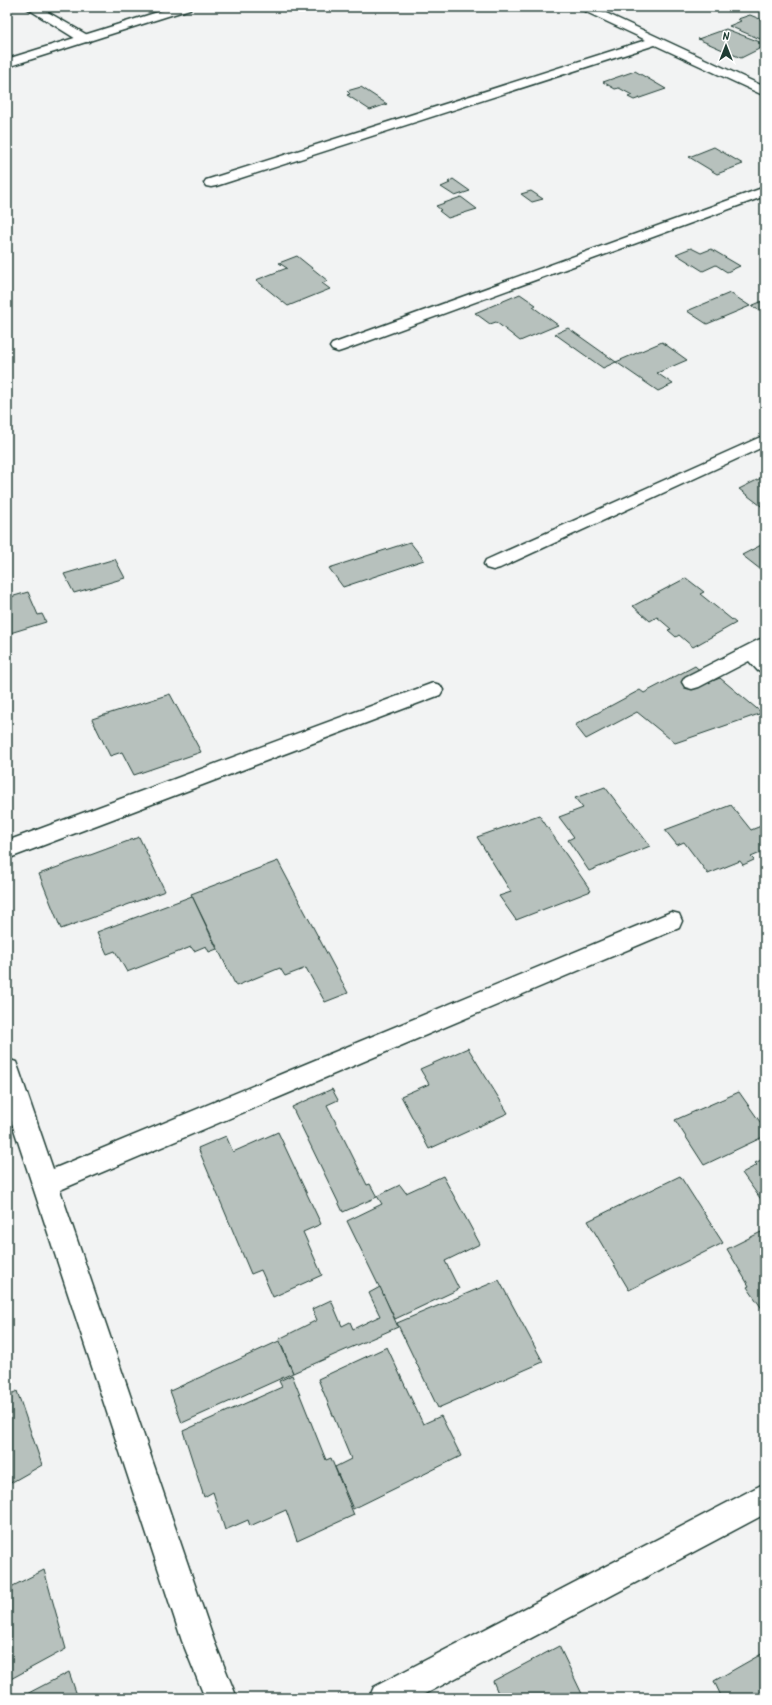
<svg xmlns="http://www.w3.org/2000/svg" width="772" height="1705" font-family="Kalam,sans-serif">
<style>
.building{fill:#b7c1bd;stroke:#1f3d34}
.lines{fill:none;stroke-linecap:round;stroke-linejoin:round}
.street-casing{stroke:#1f3d34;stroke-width:3}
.secondary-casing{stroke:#1f3d34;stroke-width:3}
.street{fill:#fff;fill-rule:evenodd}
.secondary{fill:#fff;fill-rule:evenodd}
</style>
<rect width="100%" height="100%" fill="#f2f3f3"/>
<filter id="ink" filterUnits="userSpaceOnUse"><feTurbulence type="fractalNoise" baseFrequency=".025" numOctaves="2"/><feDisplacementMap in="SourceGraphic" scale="8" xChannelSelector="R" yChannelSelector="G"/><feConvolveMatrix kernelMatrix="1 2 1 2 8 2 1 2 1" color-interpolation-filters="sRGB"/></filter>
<g filter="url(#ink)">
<g class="building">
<path d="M750,15l15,6v20l-36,-15 12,-5 -3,-2z"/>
<path d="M726,29l34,13 -2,1 7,3 -24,12 -43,-19z"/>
<path d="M635,71l31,18 -32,11 -6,-3 4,-2 -13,-7 -4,1 -12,-7z"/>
<path d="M361,87l26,17 -17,6 -23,-15 3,-1 -3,-3z"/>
<path d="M714,147l29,17 -26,10 -28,-17z"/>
<path d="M453,179l17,12 -15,5 -14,-9 9,-4 -2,-1z"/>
<path d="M531,191l12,8 -11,3 -11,-8z"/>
<path d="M461,197l16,12 -29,9 -9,-7 2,-1 -5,-4z"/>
<path d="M691,248l10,5 10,-4 29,17 -13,6 -11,-7 -13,6 -27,-17z"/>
<path d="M297,256l31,25 -6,2 8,6 -42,17 -32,-26 31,-12 -8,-5z"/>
<path d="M730,293l20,13 -43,18 -20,-13z"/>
<path d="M520,294l16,11 -3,2 25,18 -38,16 -24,-19 -6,2 -15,-11z"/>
<path d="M765,300v9l-6,1 -8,-4z"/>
<path d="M568,328l48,34 -13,6 -48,-34z"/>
<path d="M662,342l25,18 -30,13 16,11 -15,7 -42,-29z"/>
<path d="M765,476v33l-26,-20z"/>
<path d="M410,542l14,18 -81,27 -14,-19z"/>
<path d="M765,543v30l-23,-18z"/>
<path d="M115,559l10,19 -51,15 -10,-19z"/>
<path d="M686,578l18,14 -4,2 36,29 -43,24 -14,-12 -3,2 -8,-7 3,-1 -14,-12 -7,4 -17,-15z"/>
<path d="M28,592l10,23 4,-1 4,8 -39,12v-36z"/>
<path d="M695,666l17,15 8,-3 42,35 -87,30 -38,-31 -51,27 -11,-14 65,-35 4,3z"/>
<path d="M170,694l31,58 -67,23 -12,-23 -12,4 -18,-37z"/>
<path d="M605,787l45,59 -61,25 -21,-31 6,-3 -15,-20 24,-9 -8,-10z"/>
<path d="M731,805l20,25 10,-4 4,4v21l-14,6 3,3 -11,5 -3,-4 -32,13 -24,-32 -7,3 -12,-15z"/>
<path d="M539,815l52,76 -75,29 -17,-24 12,-4 -34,-55z"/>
<path d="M139,837l26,54 -104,38 -22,-55z"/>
<path d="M278,861l1,2 69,130 -23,9 -19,-34 -21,8 -5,-8 -44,18 -45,-92z"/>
<path d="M192,896l25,53 -8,3 -3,-6 -12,5 -3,-4 -64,25 -12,-21 -8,3 -10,-22z"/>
<path d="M468,1048l40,65 -79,36 -28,-53 28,-12 -9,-15z"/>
<path d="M332,1089l6,11 -11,5 40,80 3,-1 7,13 -34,15 -51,-105z"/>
<path d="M739,1092l26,37v7l-61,29 -29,-45z"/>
<path d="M278,1132l43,92 -18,8 19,43 -49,22 -12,-27 -10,4 -53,-126 28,-12 7,16z"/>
<path d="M765,1158v47l-23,-32 15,-8 -2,-2z"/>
<path d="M443,1176l37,68 -35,17 14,28 -64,30 -48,-98 35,-17 -5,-8 23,-11 6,8z"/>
<path d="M680,1176l43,67 -94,47 -41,-69z"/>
<path d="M761,1232l4,7v74l-18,-26 2,-1 -22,-37z"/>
<path d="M499,1280l44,82 -105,46 -41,-85z"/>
<path d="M380,1287l18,40 -105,46 -14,-34 38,-19 -5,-11 19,-9 11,26 8,-4 3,7 27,-13 -11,-23z"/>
<path d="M279,1341l14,32 -111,50 -12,-32z"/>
<path d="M387,1347l36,77 18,-8 20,40 -108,53 -18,-42 16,-8 -33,-80z"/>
<path d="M292,1375l34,85 5,-2 23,57 -57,26 -11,-31 -36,16 -2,-6 -23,10 -12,-38 -9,5 -21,-66 99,-44 -3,-6z"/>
<path d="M17,1391l25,74 -35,20v-89z"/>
<path d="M44,1570l22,79 -59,32v-92z"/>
<path d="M559,1646l25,52h-84l-7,-17z"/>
<path d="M765,1652v46h-43l-8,-17z"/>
<path d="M69,1672l9,26h-59z"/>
</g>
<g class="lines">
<g class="street-casing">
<g id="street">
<path d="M25,7h14l50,29 2,3 -2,3h-8z"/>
<path d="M578,7h15l172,80v9l-110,-51 -439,141 -5,1 -5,-1 -2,-3 2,-3 440,-140 -66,-31z"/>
<path d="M765,187v9l-421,154 -6,2 -6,-2 -2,-3 2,-3z"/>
<path d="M765,435v11l-265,122 -7,2 -7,-2 -2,-4 2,-4z"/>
<path d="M765,638v35l-7,-2 -9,-10 -50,26 -7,2 -7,-2 -3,-5 3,-5 73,-37z"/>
<path d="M433,683l7,2 3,5 -3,5 -433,164v-18z"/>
<path d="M671,912l8,2 3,7 -3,7 -619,262 154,451 23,57h-32l-23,-57 -175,-533v-49l9,3 3,8 34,99z"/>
<path d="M765,1483v31l-347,184h-49l5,-11z"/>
</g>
</g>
<g class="secondary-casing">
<path id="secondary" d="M174,7h18l-2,2 -183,58v-8z"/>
</g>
<use href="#street" class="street"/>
<use href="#secondary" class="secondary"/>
</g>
</g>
<rect width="772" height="1705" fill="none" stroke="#fff" stroke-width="24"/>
<rect x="12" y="12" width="748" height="1681" fill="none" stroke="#1f3d34" stroke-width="1.5" filter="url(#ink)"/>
<g transform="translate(726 46)" stroke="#ffffff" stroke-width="3" paint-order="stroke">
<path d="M0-3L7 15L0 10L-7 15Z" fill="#1f3d34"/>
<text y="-6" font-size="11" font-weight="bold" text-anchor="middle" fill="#1f3d34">N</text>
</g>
</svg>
